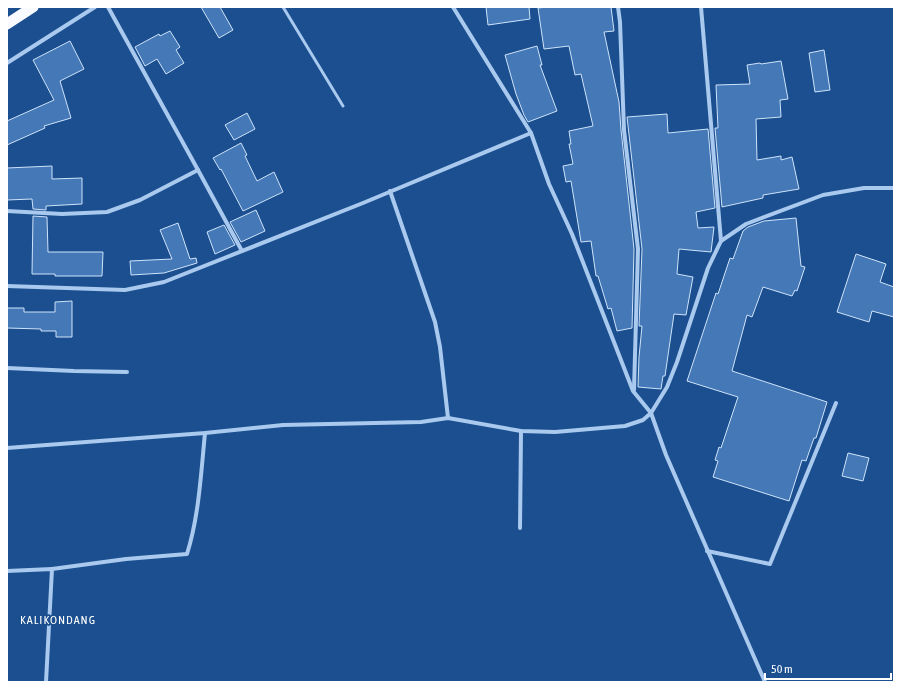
<svg xmlns="http://www.w3.org/2000/svg" width="901" height="689" font-family="'Asap Condensed',sans-serif">
<style>
.building{fill:#4478b7;stroke:#cfe3fa}
.lines{fill:none;stroke-linecap:round;stroke-linejoin:round}
.service{stroke:#a9c9ee;stroke-width:3}
.minor{stroke:#a9c9ee;stroke-width:4}
.trunk{stroke:#f8faff;stroke-width:11}
.labels{text-anchor:middle;stroke-width:3.5;stroke-linejoin:round;paint-order:stroke}
.quarter-label{font-size:12px;letter-spacing:1px;fill:#fff;stroke:#1b4f8f}
</style>
<rect width="100%" height="100%" fill="#1b4f8f"/>
<g class="building">
<path d="M201,7h19l13,23 -14,8z"/>
<path d="M486,7h43l1,12 -42,6z"/>
<path d="M548,7h63l3,24 -10,1 15,70 2,28 13,119 -2,79 -15,3 -6,-23 -3,1 -10,-33h-2l-5,-35 -10,1 -10,-61 -5,1 -3,-16 10,-2 -4,-20h2l-2,-13 24,-5 -12,-52 -6,1 -6,-29 -25,3 -6,-41z"/>
<path d="M170,31l10,16 -4,3 8,13 -18,11 -9,-15 -12,7 -10,-19 24,-13 1,2z"/>
<path d="M70,41l14,28 -24,12 11,37 -27,8 1,2 -38,17v-24l47,-21 -21,-40z"/>
<path d="M537,46l5,19h-2l17,46 -29,11 -4,-7 -8,-21 -11,-39z"/>
<path d="M824,50l6,40 -15,2 -6,-39z"/>
<path d="M781,61l7,38 -8,1 1,17 -25,2 1,41 24,-4v4l11,-3 7,32 -36,6v3l-41,9 -7,-79h3l-2,-43 34,-1 -3,-19 13,-2 1,1z"/>
<path d="M247,113l8,16 -21,11 -9,-15z"/>
<path d="M667,114l1,19 40,-4 7,79 -19,4 2,16 16,-1 -3,25 -32,-3 -2,25 16,3 -7,38 -12,-1 -9,62h-2l-2,13 -23,-2 1,-30 3,-31h-3l3,-77 -15,-132z"/>
<path d="M241,143l6,12 -2,1 12,25 17,-9 9,20 -40,19 -22,-42 -1,1 -7,-12z"/>
<path d="M52,166v13l30,-1v26l-36,2v4l-13,-1 -1,-10 -25,1v-32z"/>
<path d="M256,210l9,21 -24,11 -11,-20z"/>
<path d="M33,216l14,1 1,35h55l-1,24h-47v-2h-23z"/>
<path d="M796,218l5,48 4,1 -8,24 -2,-1 -3,6 -29,-9 -11,30 -5,-2 -15,56 95,31 -11,36h-2l-8,23 -4,-1 -13,41 -76,-24 5,-16 -3,-1 4,-13 2,1 17,-51 -51,-16 29,-88 2,1 12,-36 3,1 10,-28 5,-4 16,-6z"/>
<path d="M178,223l12,36 6,-1 1,5 -33,10 -33,2 -1,-14 42,-2 -12,-29z"/>
<path d="M224,225l11,20 -20,9 -8,-22z"/>
<path d="M856,254l30,10 -6,18 14,5v30l-22,-6 -3,11 -32,-10z"/>
<path d="M72,301v36h-16v-6h-15v-2l-34,-1v-20h17v4h31v-10z"/>
<path d="M848,453l21,5 -6,23 -21,-5z"/>
</g>
<g class="lines">
<path class="service" d="M283,7l60,99"/>
<g class="minor">
<path d="M108,7l90,163"/>
<path d="M453,7l78,126 18,51 23,50 61,157 18,22 15,42 99,227"/>
<path d="M618,7l2,15 4,108 14,119 -4,141"/>
<path d="M701,7l20,234"/>
<path d="M7,63l88,-56"/>
<path d="M390,191l45,131 5,25 8,71"/>
<path d="M7,211l55,3 45,-2 33,-12 58,-30 44,81"/>
<path d="M7,286l118,4 39,-8 199,-79 168,-70"/>
<path d="M7,368l67,3 53,1"/>
<path d="M7,448l198,-15 78,-8 138,-3 27,-4 73,13 34,1 70,-6 18,-6 8,-7 16,-26 10,-25 31,-94 13,-27 25,-17 77,-29 41,-7h30"/>
<path d="M520,528l1,-97"/>
<path d="M707,551l63,13 66,-161"/>
<path d="M52,569l74,-10 61,-5c12,-38 14,-81 18,-121"/>
<path d="M7,571l45,-2 -6,113"/>
</g>
<path class="trunk" d="M7,24l26,-17"/>
</g>
<g class="labels">
<g class="quarter-label">
<text x="58" y="624">KALIKONDANG</text>
</g>
</g>
<rect width="901" height="689" fill="none" stroke="#ffffff" stroke-width="16"/>
<path d="M765 673v6h126v-6" fill="none" stroke="#ffffff" stroke-width="2"/>
<text x="771" y="673" font-size="12" fill="#ffffff" stroke="#1b4f8f" stroke-width="3" paint-order="stroke">50 m</text>
</svg>
